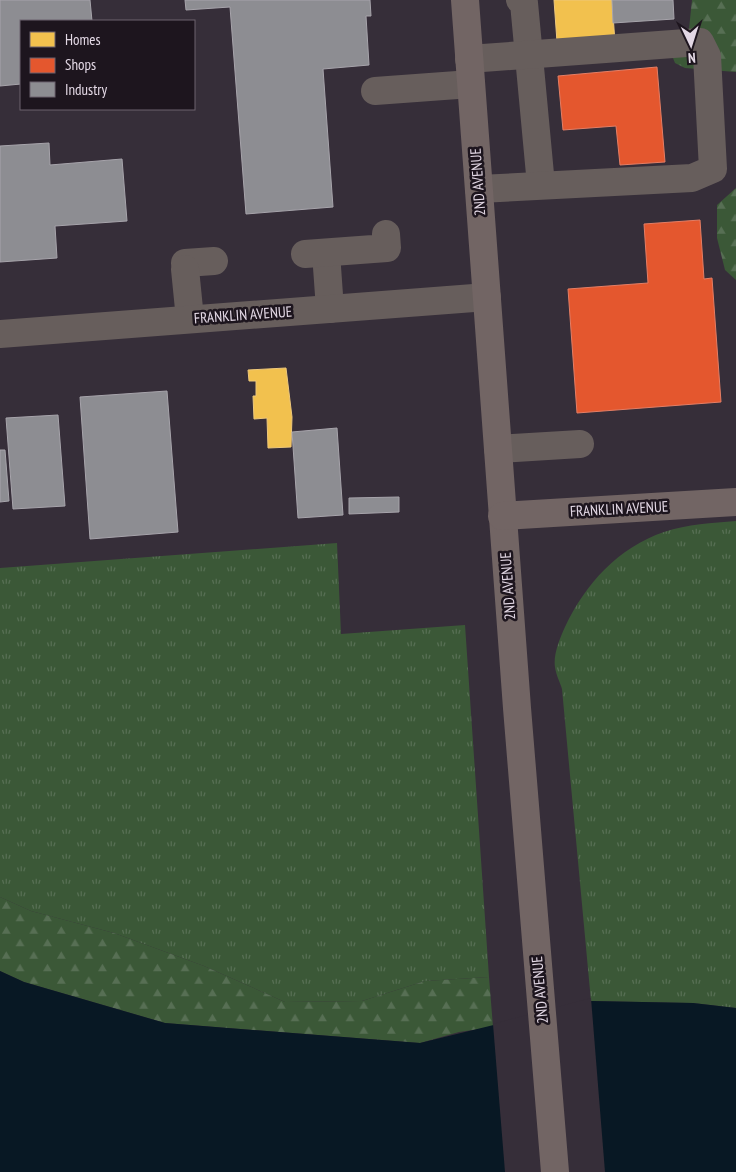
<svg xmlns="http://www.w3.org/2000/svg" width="736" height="1172" font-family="'PT Sans Narrow',sans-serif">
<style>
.grass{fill:url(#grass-tufts)}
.forest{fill:url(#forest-firs)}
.water{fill:#081824}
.pier{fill:#362e39}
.homes{fill:#f2c14e;stroke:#eec87b}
.shops{fill:#e4572e;stroke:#e47e65}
.industry{fill:#8d8d92;stroke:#a7a4ab}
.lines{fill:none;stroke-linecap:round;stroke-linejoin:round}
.minor{stroke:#675e5c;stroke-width:28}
.major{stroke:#726564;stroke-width:28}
.labels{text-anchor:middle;stroke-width:5;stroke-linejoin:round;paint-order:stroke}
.street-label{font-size:15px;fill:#e3d8e5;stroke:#1d151e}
</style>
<defs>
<pattern id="grass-tufts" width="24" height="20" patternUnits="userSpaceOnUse" patternTransform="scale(1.25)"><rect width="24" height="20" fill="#3b5837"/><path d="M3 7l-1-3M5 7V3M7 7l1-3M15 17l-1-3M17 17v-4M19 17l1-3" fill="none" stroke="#576f54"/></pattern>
<pattern id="forest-firs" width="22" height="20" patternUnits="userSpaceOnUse" patternTransform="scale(1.25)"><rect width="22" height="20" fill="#3b5837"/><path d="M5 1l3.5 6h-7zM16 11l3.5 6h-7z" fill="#576f54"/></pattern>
</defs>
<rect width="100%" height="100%" fill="#362e39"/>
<g class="grass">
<path d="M736,521v487l-43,-5 -102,-2 -29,-312c-2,-7 -6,-14 -7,-22 -2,-12 5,-29 10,-40 20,-43 54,-80 99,-95 24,-8 48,-9 72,-11z"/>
<path d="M337,543l4,91 124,-9 24,352 -64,4 -63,20 -77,1 -81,-36 -90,-33 -83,-22 -31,-14v-329z"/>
</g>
<g class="forest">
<path d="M692,0h44v72l-51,-4 -10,-5 -4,-10 18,-24z"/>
<path d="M736,188v92l-11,-10 -8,-32v-33z"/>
<path d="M0,897l31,14 83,22 90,33 81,36 77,-1 63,-20 64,-4 4,50 -34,5 -39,11 -255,-20 -141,-41 -24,-11z"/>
</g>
<path class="water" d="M0,971l24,11 141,41 255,20 171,-42 102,2 43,5v164h-736z"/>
<path class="pier" d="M591,998l14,174h-100l-12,-148z"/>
<g class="homes">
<path d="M554,0h58l3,43 -58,-1z"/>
<path d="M286,368l6,49 -1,30 -23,1 -1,-30 -13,1 -1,-23h3v-15h-7l-1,-11z"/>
</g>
<g class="shops">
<path d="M657,67l8,95 -45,3 -4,-39 -53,4 -5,-54z"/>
<path d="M700,220l4,59 8,-1 9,124 -144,11 -9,-124 80,-6 -4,-59z"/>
</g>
<g class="industry">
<path d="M0,0h90l2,21h-71v63l-21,2z"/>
<path d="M185,0h185l1,16h-5l3,49 -46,4 10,138 -87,7 -16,-207 -44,3z"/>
<path d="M612,0h61l1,19 -61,4z"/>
<path d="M49,143l1,22 72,-6 5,62 -72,5 2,32 -57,4v-116z"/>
<path d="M167,391l11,141 -88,7 -10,-142z"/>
<path d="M58,415l7,91 -52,3 -7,-91z"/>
<path d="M337,428l6,87 -45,3 -6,-86z"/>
<path d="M0,450h5l4,51 -9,1z"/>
<path d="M399,497v15l-50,2v-16z"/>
</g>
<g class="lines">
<g class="minor">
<path d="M520,0l4,3 17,182"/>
<path d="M469,59l231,-17 7,14 6,113 -21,9 -213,11"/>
<path d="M375,91l96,-7"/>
<path d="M326,253l4,56"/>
<path d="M305,254l82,-6 -1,-14"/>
<path d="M185,263l29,-2"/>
<path d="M185,269l5,50"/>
<path d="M0,334l487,-37"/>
<path d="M498,449l82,-5"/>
</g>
<g class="major">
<path d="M465,0l52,708 38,464"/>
<path d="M502,516l234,-14"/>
</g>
</g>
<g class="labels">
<g class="street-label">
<text transform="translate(478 182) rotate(-94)" y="5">2ND AVENUE</text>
<text transform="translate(243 315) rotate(-4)" y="5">FRANKLIN AVENUE</text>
<text transform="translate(619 509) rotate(-3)" y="5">FRANKLIN AVENUE</text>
<text transform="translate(508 586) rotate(-94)" y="5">2ND AVENUE</text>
<text transform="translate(540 990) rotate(-95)" y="5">2ND AVENUE</text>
</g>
</g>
<rect x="20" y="20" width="175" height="90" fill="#1d151e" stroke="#6c636e"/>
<rect x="30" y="32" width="25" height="15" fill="#f2c14e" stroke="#6c636e"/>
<text x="65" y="45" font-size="15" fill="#e3d8e5">Homes</text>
<rect x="30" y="58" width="25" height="15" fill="#e4572e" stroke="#6c636e"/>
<text x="65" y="70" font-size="15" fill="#e3d8e5">Shops</text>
<rect x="30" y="82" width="25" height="15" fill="#8d8d92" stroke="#6c636e"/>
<text x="65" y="95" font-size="15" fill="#e3d8e5">Industry</text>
<g transform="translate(691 45) rotate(176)" stroke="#1d151e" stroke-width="4" paint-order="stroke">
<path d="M0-4L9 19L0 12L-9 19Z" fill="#e3d8e5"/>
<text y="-8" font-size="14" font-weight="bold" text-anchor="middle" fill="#e3d8e5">N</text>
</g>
</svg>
